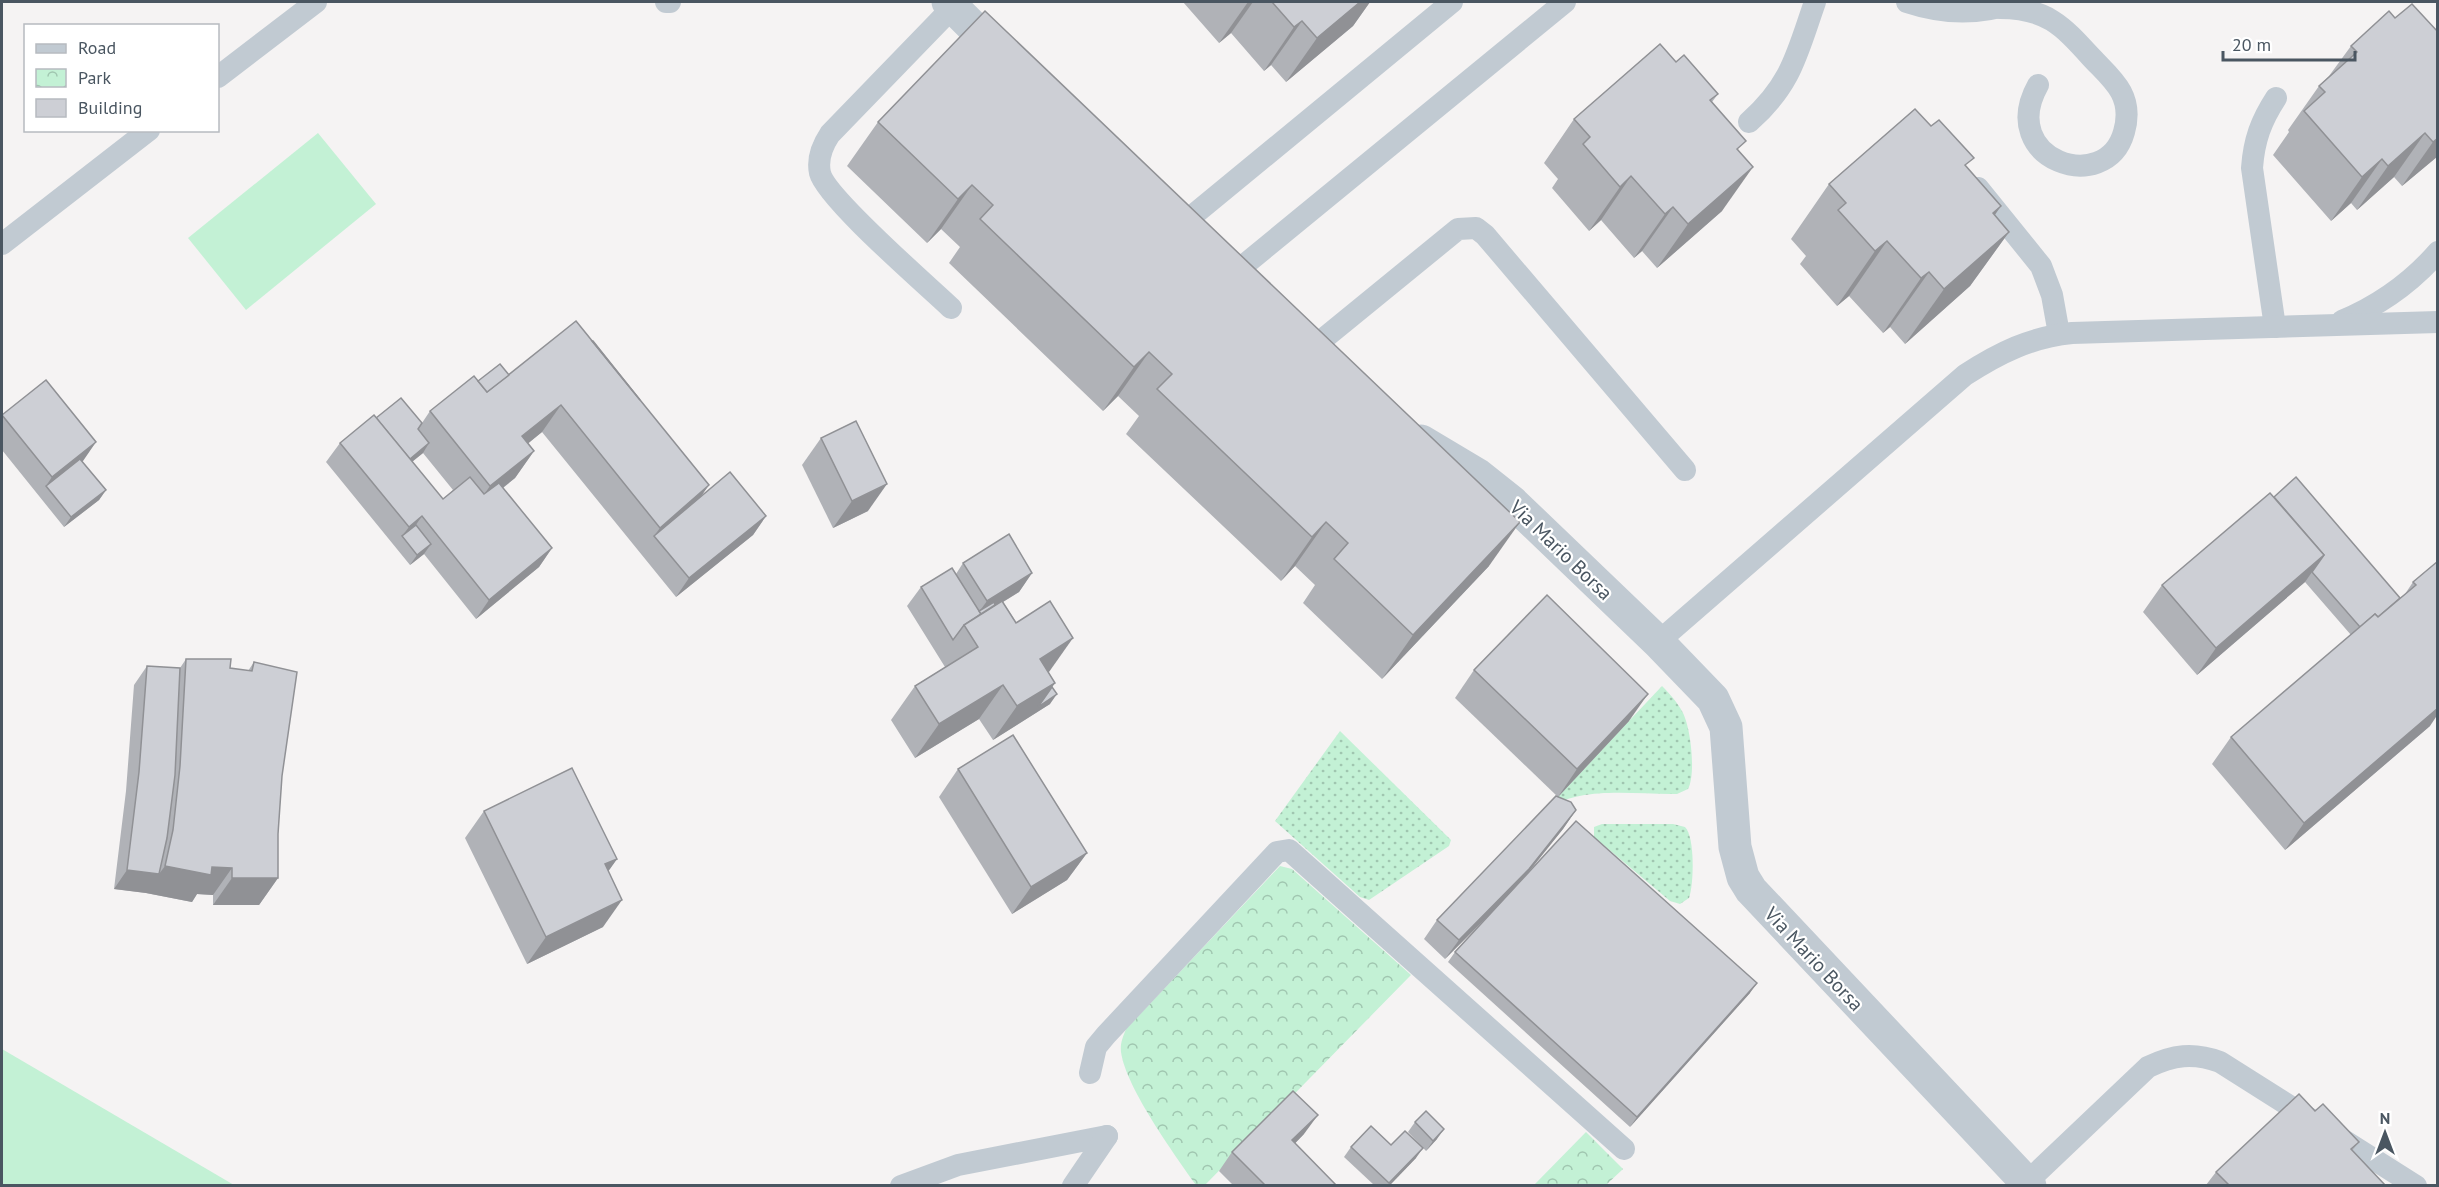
<svg xmlns="http://www.w3.org/2000/svg" width="2439" height="1187" font-family="'PT Sans',sans-serif">
<style>
.grass{fill:url(#grass-dots)}
.park{fill:url(#park-crowns)}
.garden{fill:#c3f1d5}
.lines{fill:none;stroke-linecap:round;stroke-linejoin:round}
.lane{stroke:#c1cad2;stroke-width:22}
.street{stroke:#c1cad2;stroke-width:33}
.wall{fill:#b0b2b7;fill-rule:evenodd}
.shaded-wall{fill:#909195}
.building{fill:#cdcfd5;stroke:#909195;stroke-width:1.5}
.labels{text-anchor:middle;stroke-width:4.5;stroke-linejoin:round;paint-order:stroke}
.street-label{font-size:20px;fill:#4a5661;stroke:#fff}
</style>
<defs>
<pattern id="grass-dots" width="8" height="8" patternUnits="userSpaceOnUse" patternTransform="scale(1.5)"><rect width="8" height="8" fill="#c3f1d5"/><path d="M2 2h.1M6 6h.1" fill="none" stroke="#a0c6b0" stroke-width="1.8" stroke-linecap="round"/></pattern>
<pattern id="park-crowns" width="20" height="18" patternUnits="userSpaceOnUse" patternTransform="scale(1.5)"><rect width="20" height="18" fill="#c3f1d5"/><path d="M2 6a3 3 0 1 1 6 0M12 15a3 3 0 1 1 6 0" fill="none" stroke="#a0c6b0"/></pattern>
</defs>
<rect width="100%" height="100%" fill="#f5f3f3"/>
<g class="grass">
<path d="M1662,686c8,8 16,17 21,27 8,16 13,61 5,76l-11,5c-42,1 -96,-9 -132,16z"/>
<path d="M1340,731l111,109 -2,6 -80,54 -9,-3 -85,-76z"/>
<path d="M1602,824h71l12,3c10,10 9,57 4,71l-9,6 -10,-3 -76,-64v-10z"/>
</g>
<g class="park">
<path d="M1280,866l12,3 119,106 -206,210h-9c-21,-30 -70,-97 -75,-133 -1,-9 2,-15 5,-23z"/>
<path d="M1586,1132l37,37 -17,16h-72z"/>
</g>
<g class="garden">
<path d="M318,133l58,71 -130,106 -58,-72z"/>
<path d="M2,1049l232,136h-232z"/>
</g>
<g class="lines">
<g class="lane">
<path d="M666,2h4"/>
<path d="M1907,2c36,12 71,13 107,1"/>
<path d="M2000,8c46,0 62,17 91,49 10,11 23,22 30,35 7,13 7,26 3,40 -18,65 -128,28 -86,-47"/>
<path d="M218,77l98,-75"/>
<path d="M1749,122c43,-38 48,-69 66,-120"/>
<path d="M1978,188l63,78 11,29 7,39"/>
<path d="M1180,226l272,-224"/>
<path d="M2,244l147,-114"/>
<path d="M1232,275l333,-273"/>
<path d="M951,308c-24,-23 -125,-110 -131,-135 -3,-14 2,-27 10,-39l122,-126"/>
<path d="M2342,321c38,-16 69,-38 96,-69"/>
<path d="M2275,327l-23,-159c2,-28 9,-47 24,-70"/>
<path d="M1311,349l147,-120 18,-1 9,7 200,235"/>
<path d="M1658,642l307,-267c34,-22 66,-38 107,-42l366,-11"/>
<path d="M1090,1073l6,-26 10,-12 171,-183 12,-2 335,299"/>
<path d="M2027,1182l121,-115c25,-12 45,-15 72,-5l196,124"/>
<path d="M901,1186l57,-21 149,-29"/>
<path d="M1073,1186l34,-50"/>
</g>
<g class="street">
<path d="M948,2l56,56"/>
<path d="M1421,441l57,34 34,27 146,140 55,57 13,28 9,120 8,30 8,13 279,296"/>
</g>
</g>
<g class="wall">
<path d="M1183,2h187l-17,24 -67,56 -15,-17 -7,6 -33,-38 -12,10z"/>
<path d="M985,11l504,555 -107,113 -79,-76 12,-18 -20,-19 -14,15 -155,-147 13,-18 -21,-20 -15,15 -154,-148 11,-16 -19,-18 -14,14 -80,-77 31,-44z"/>
<path d="M2389,11l49,145 -36,30 -8,-9 -37,33 -6,-7 -20,18 -58,-66 16,-23 -1,-2 31,-44 10,-10 22,-30z"/>
<path d="M1718,94l-6,8 27,49 -17,60 -65,57 -15,-17 -8,7 -33,-38 -12,11 -37,-43 6,-9 -14,-16 30,-44z"/>
<path d="M1967,167l28,49 14,16 -39,54 -65,58 -15,-17 -7,6 -34,-37 -12,10 -37,-42 6,-8 -15,-17 38,-55z"/>
<path d="M509,375l200,110 -9,12 66,19 -13,19 -77,62 -134,-165 -14,11 6,8 -19,27 -12,10 49,60 -13,19 -63,52 -52,-65 -14,11 -84,-103 14,-19 36,-25 46,5 8,-12 48,-30zM423,453l30,37 -10,9 -31,-37z"/>
<path d="M2,415l94,27 -14,19 24,29 -7,10 -35,27 -62,-77z"/>
<path d="M821,438l47,73 -35,17 -31,-63z"/>
<path d="M2274,497l126,101 5,-4 8,-12 25,-21 -8,165 -145,124 -73,-86 19,-27 120,-102 -46,-53 -108,93 -54,-63 19,-27z"/>
<path d="M963,563l69,10 -13,19 -16,10 46,70v1l6,10 -3,4 -2,17 -57,36 -14,-21 -64,39 -24,-38 24,-34 30,-19 -38,-61 14,-19 35,-13z"/>
<path d="M186,659l44,9 18,3 6,-9 28,114 -4,58v44l-19,27h-46v-10l-16,-1 -5,8 -46,-9 -32,-4 12,-98 8,-106 13,-19 33,2z"/>
<path d="M1474,670l155,51 -71,76 -103,-99z"/>
<path d="M958,769l129,84 -20,27 -55,34 -73,-117z"/>
<path d="M1576,810l-13,19 -37,45 224,119 -120,134 -182,-165 7,-10 39,-42 -49,49 -21,-20 13,-19z"/>
<path d="M484,811l133,48 -9,12 -5,56 -76,37 -62,-126z"/>
<path d="M2315,1111l44,31 -7,9 33,34h-179l10,-13z"/>
<path d="M1415,1122l22,17 -11,12 -18,-19z"/>
<path d="M1304,1134l-9,9 41,42h-103l-14,-14 13,-19z"/>
<path d="M1391,1145l25,13 -26,27h-16l-30,-28 7,-10z"/>
</g>
<g class="shaded-wall">
<path d="M1248,2h5l-22,31 -12,10z"/>
<path d="M1360,2h10l-17,24 -67,56 31,-44z"/>
<path d="M1302,21l-31,44 -7,6 30,-44z"/>
<path d="M2425,133l-31,44 -37,33 31,-44z"/>
<path d="M2438,138v18l-36,30 31,-44z"/>
<path d="M2382,159l-31,44 -20,18 31,-44z"/>
<path d="M1753,167l-31,44 -65,57 31,-44z"/>
<path d="M1631,176l-30,44 -12,11 31,-44z"/>
<path d="M972,185l-31,44 -14,14 31,-44z"/>
<path d="M2001,206l-38,55 30,-48z"/>
<path d="M1673,207l-31,44 -8,7 31,-44z"/>
<path d="M2009,232l-39,54 -65,58 39,-55z"/>
<path d="M1887,241l-38,55 -12,10 38,-55z"/>
<path d="M1929,272l-39,55 -7,6 38,-55z"/>
<path d="M1149,352l-31,44 -15,15 31,-44z"/>
<path d="M561,405l-19,27 -39,32 19,-28z"/>
<path d="M96,442l-13,19 -35,28 -2,-3 6,-9z"/>
<path d="M429,443l-6,10 -29,23 7,-10z"/>
<path d="M534,451l-19,27 -44,35 19,-27z"/>
<path d="M887,484l-19,27 -35,17 19,-27z"/>
<path d="M709,485l-19,27 -36,24 6,-8z"/>
<path d="M106,490l-7,10 -35,27 7,-10z"/>
<path d="M422,516l-13,19 -7,1 7,-9z"/>
<path d="M766,516l-13,19 -77,62 13,-19z"/>
<path d="M1326,522l-31,44 -14,15 31,-44z"/>
<path d="M1520,522l-31,44 -107,113 31,-44z"/>
<path d="M431,544l-7,10 -14,11 7,-10z"/>
<path d="M552,548l-13,19 -63,52 13,-19z"/>
<path d="M2324,555l-19,27 -108,93 19,-27z"/>
<path d="M1032,573l-13,19 -42,26 -1,-2 11,-15z"/>
<path d="M1073,638l-24,34 -24,15 15,-28z"/>
<path d="M1055,683l-17,24 19,-13 -7,10 -57,36 24,-34z"/>
<path d="M1003,685l-24,34 -64,39 24,-34z"/>
<path d="M1648,694l-19,27 -71,76 19,-28z"/>
<path d="M2438,702v12l-8,12 -145,124 19,-27z"/>
<path d="M1576,810l-13,19 -47,59 -71,71 14,-19z"/>
<path d="M1087,853l-20,27 -55,34 19,-27z"/>
<path d="M617,859l-19,27 7,-22z"/>
<path d="M165,866l47,1 20,1 -19,27 -16,-1 -5,8 -46,-9 -32,-4 13,-19 32,4z"/>
<path d="M232,878h46l-19,27h-46z"/>
<path d="M622,900l-19,27 -76,37 19,-27z"/>
<path d="M1757,983l-7,10 -120,134 7,-10z"/>
<path d="M1318,1115l-14,19 -25,26 13,-20z"/>
<path d="M1444,1129l-7,10 -11,12 7,-10z"/>
<path d="M1423,1148l-7,10 -26,27h-2z"/>
</g>
<g class="building">
<path d="M1272,2h88l-43,36 -15,-17 -8,6z"/>
<path d="M2412,4l26,28v106l-5,4 -8,-9 -37,33 -6,-7 -20,18 -58,-66 21,-19 -6,-6 38,-34 -6,-6 38,-35 6,7z"/>
<path d="M985,11l535,511 -107,113 -79,-76 14,-16 -22,-21 -14,15 -155,-148 15,-15 -23,-22 -15,15 -154,-148 13,-14 -21,-20 -14,14 -80,-77z"/>
<path d="M1660,44l16,18 8,-7 34,39 -8,6 36,41 -9,8 16,18 -65,57 -15,-17 -8,7 -34,-38 -11,11 -37,-43 7,-7 -16,-18z"/>
<path d="M1915,109l16,17 8,-6 35,38 -9,7 36,41 -8,7 16,19 -65,57 -15,-17 -8,6 -34,-37 -12,10 -37,-41 8,-7 -17,-19z"/>
<path d="M576,321l133,164 -49,43 -99,-123 -39,31 12,15 -44,35 -60,-75 44,-35 13,16z"/>
<path d="M592,341h1l47,59z"/>
<path d="M500,364l9,11 -22,17 -9,-11z"/>
<path d="M46,380l50,62 -44,35 -50,-62z"/>
<path d="M401,398l21,25 -4,6 11,14 -19,16 -34,-41z"/>
<path d="M374,415l69,84 27,-22 14,17 15,-11 53,65 -63,52 -67,-84 -13,11 -69,-84z"/>
<path d="M856,421l31,63 -35,17 -31,-63z"/>
<path d="M80,459l26,31 -35,27 -25,-31z"/>
<path d="M730,472l36,44 -77,62 -35,-42z"/>
<path d="M2296,477l104,121 -22,19 -3,-3 -15,13 -48,-55 12,-17 -50,-58z"/>
<path d="M2270,493l54,62 -108,93 -54,-63z"/>
<path d="M416,525l15,19 -14,11 -15,-19z"/>
<path d="M1009,534l23,39 -45,28 -24,-38z"/>
<path d="M2438,561v147l-134,115 -73,-86 144,-123 3,3 38,-32 -3,-3z"/>
<path d="M952,568l29,46 -17,11 -11,15 -32,-53z"/>
<path d="M1547,595l101,99 -71,75 -103,-99z"/>
<path d="M1002,601l14,22 34,-22 23,37 -33,21 15,24 -38,23 -14,-21 -64,39 -24,-38 63,-39 -14,-22z"/>
<path d="M994,602l1,3 -14,9 -2,-3z"/>
<path d="M186,659h45l-1,9 22,3 2,-9 43,10 -15,104 -4,58v44h-46v-10l-20,-1 -1,8 -46,-9 8,-36 7,-64z"/>
<path d="M147,666l33,2 -5,107 -8,63 -8,36 -32,-4 12,-98z"/>
<path d="M1052,687l5,7 -19,13z"/>
<path d="M1013,735l74,118 -56,34 -73,-118z"/>
<path d="M572,768l45,91 -12,5 17,36 -76,37 -62,-126z"/>
<path d="M1556,796l15,6 5,8 -47,59 -70,71 -22,-20z"/>
<path d="M1576,821l181,162 -120,134 -182,-165z"/>
<path d="M1293,1091l25,24 -26,25 44,45h-71l-33,-33z"/>
<path d="M2299,1094l16,17 8,-7 36,38 -8,7 34,36h-156l-13,-13z"/>
<path d="M1426,1111l18,18 -11,12 -18,-19z"/>
<path d="M1371,1126l20,19 14,-14 18,17 -34,35 -38,-36z"/>
</g>
<g class="labels">
<g class="street-label">
<text transform="translate(1561 550) rotate(44)" y="7">Via Mario Borsa</text>
<text transform="translate(1814 959) rotate(47)" y="7">Via Mario Borsa</text>
</g>
</g>
<rect width="2439" height="1187" fill="none" stroke="#4a5661" stroke-width="6"/>
<rect x="24" y="24" width="195" height="108" fill="#ffffff" stroke="#b7bbc0" stroke-width="1.5"/>
<rect x="36" y="44" width="30" height="9" fill="#c1cad2" stroke="#b7bbc0" stroke-width="1.5"/>
<text x="78" y="54" font-size="18" fill="#4a5661">Road</text>
<rect x="36" y="69" width="30" height="18" fill="url(#park-crowns)" stroke="#b7bbc0" stroke-width="1.5"/>
<text x="78" y="84" font-size="18" fill="#4a5661">Park</text>
<rect x="36" y="99" width="30" height="18" fill="#cdcfd5" stroke="#b7bbc0" stroke-width="1.5"/>
<text x="78" y="114" font-size="18" fill="#4a5661">Building</text>
<g transform="translate(2385 1133)" stroke="#ffffff" stroke-width="4.5" paint-order="stroke">
<path d="M0-4.5L10 22L0 15L-10 22Z" fill="#4a5661"/>
<text y="-9" font-size="16" font-weight="bold" text-anchor="middle" fill="#4a5661">N</text>
</g>
<path d="M2223 51v9h132v-9" fill="none" stroke="#4a5661" stroke-width="3"/>
<text x="2232" y="51" font-size="18" fill="#4a5661" stroke="#ffffff" stroke-width="4.5" paint-order="stroke">20 m</text>
</svg>
